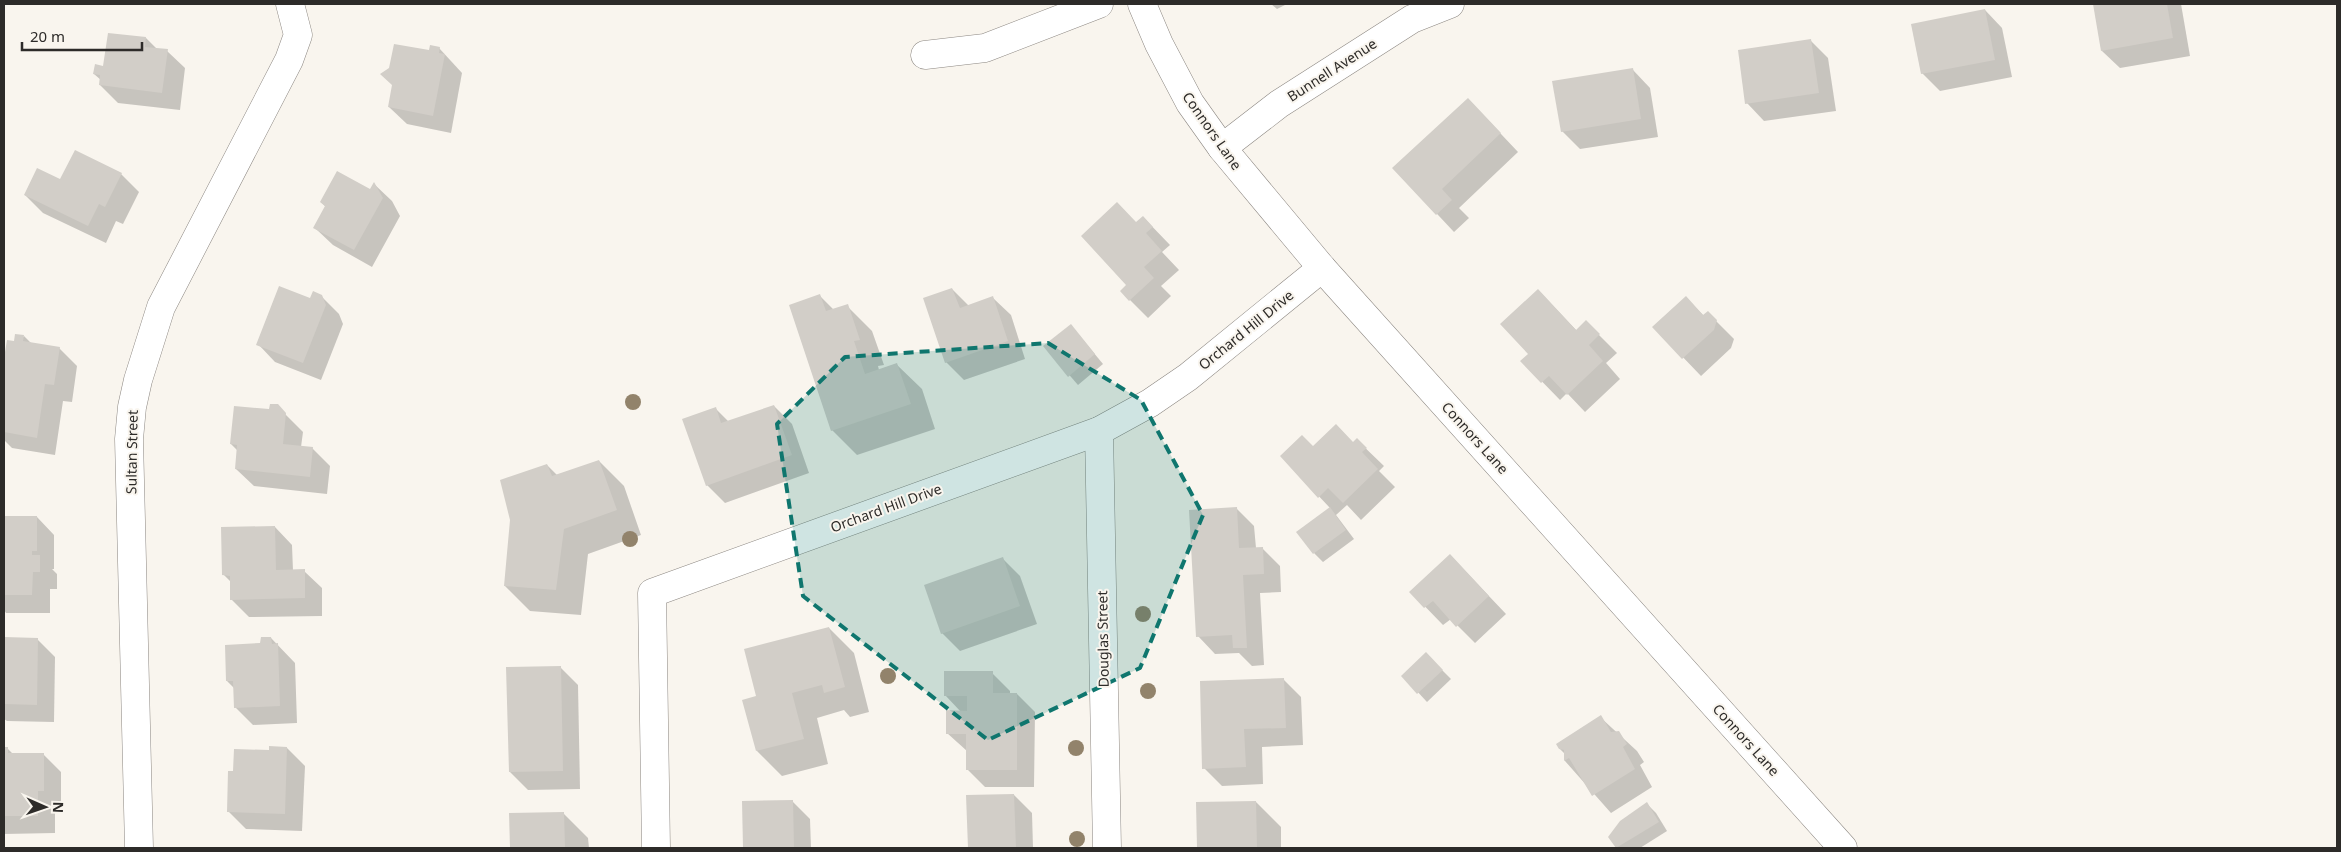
<svg xmlns="http://www.w3.org/2000/svg" width="2341" height="852" font-family="'Noto Sans',sans-serif">
<style>
.shadow{fill:#0003}
.building{fill:#d2cec8}
.lines{fill:none;stroke-linecap:round;stroke-linejoin:round}
.street-casing{stroke:#8c8782;stroke-width:29}
.secondary-casing{stroke:#8c8782;stroke-width:29}
.street{stroke:#fff;stroke-width:28}
.secondary{stroke:#fff;stroke-width:28}
.tree{fill:#92836b}
.marked{fill:#0f766e;fill-opacity:0.2;stroke:#0f766e;stroke-width:4;stroke-dasharray:10 6;stroke-linejoin:round}
.labels{text-anchor:middle;stroke-width:4;stroke-linejoin:round;paint-order:stroke}
.street-label{font-size:14px;fill:#2d2b29;stroke:#f9f5ee}
</style>
<rect width="100%" height="100%" fill="#f9f5ee"/>
<g class="shadow">
<path d="M1271,4h16l-10,5z"/>
<path d="M2094,4h87l9,52 -70,12 -18,-17z"/>
<path d="M1985,10l17,18 10,49 -72,14 -18,-18z"/>
<path d="M146,38l11,11 10,2 18,17 -5,42 -62,-7 -18,-18 1,-5 -7,-6z"/>
<path d="M1810,40l18,18 8,53 -72,10 -17,-18z"/>
<path d="M439,48l23,25 -11,60 -44,-9 -18,-17 4,-22 37,-33z"/>
<path d="M1633,70l17,18 8,49 -78,12 -18,-18z"/>
<path d="M1485,117l33,35 -59,56 10,10 -15,14 -60,-64z"/>
<path d="M121,174l18,18 -16,32 -7,-3 -10,22 -63,-30 -18,-18 36,-14z"/>
<path d="M374,184l18,17 8,15 -28,51 -39,-22 -18,-17 11,-21 -5,-5 49,-11z"/>
<path d="M1143,217l27,28 -8,7 17,18 -18,16 10,10 -23,22 -27,-27 7,-6 9,-62z"/>
<path d="M952,289l17,17 24,-8 18,17 14,44 -61,21 -18,-18z"/>
<path d="M1538,290l39,41 9,-9 31,31 -11,10 14,16 -35,33 -18,-19 -7,7 -38,-39 7,-7z"/>
<path d="M321,296l18,18 4,10 -22,56 -46,-18 -17,-18 53,-44z"/>
<path d="M820,296l14,14 13,-4 25,25 12,34 -6,1 1,4 17,-6 26,25 13,40 -78,26 -25,-25z"/>
<path d="M1686,298l18,18 4,-3 26,26 -3,9 -30,28 -47,-49z"/>
<path d="M1079,335l24,29 -25,21 -33,-38z"/>
<path d="M24,336l7,7 28,5 18,18 -5,36 -9,-1 -8,54 -43,-7 -8,-8v-79z"/>
<path d="M277,406l26,26 -2,15 11,1 18,18 -3,28 -73,-8 -18,-17 2,-18 -7,-7z"/>
<path d="M774,406l18,18 17,49 -84,30 -18,-18 9,-76 13,13z"/>
<path d="M1357,440l27,26 -5,5 16,16 -34,33 -14,-15 -11,10 18,24 -31,23 -9,-9 16,-45 -48,-51 31,-9 40,-4z"/>
<path d="M599,461l25,25 17,49 -53,19 -7,61 -51,-4 -25,-25 42,-121 10,10z"/>
<path d="M1236,508l18,18 2,22h6l18,18 1,26 -21,1 4,72 -12,1 -13,-13 -24,1 -17,-18z"/>
<path d="M4,517h33l17,18v34h-2l5,5v15h-7v24h-44l-2,-3z"/>
<path d="M275,527l17,18 1,26h11l18,17v28l-73,1 -18,-18v-17l-7,-7z"/>
<path d="M1450,555l56,59 -31,29 -24,-24 -8,6 -32,-33z"/>
<path d="M1002,558l18,18 17,48 -77,27 -18,-18z"/>
<path d="M829,628l25,25 15,59 -19,5 -6,-7 -27,8 11,46 -46,12 -25,-25 1,-54z"/>
<path d="M4,638l33,1 18,18 -1,65 -47,-1 -3,-2z"/>
<path d="M271,638l24,25 2,60 -44,2 -18,-18 -1,-19 -7,-7 35,-36z"/>
<path d="M1426,654l25,25 -24,23 -24,-26z"/>
<path d="M560,667l18,18 2,104 -52,1 -18,-18z"/>
<path d="M992,673l18,18v3h7l18,18 -1,75h-49l-18,-18v-18l-20,-18 14,-21 -16,-17z"/>
<path d="M1283,679l18,18 2,48 -41,2 1,37 -41,2 -18,-18z"/>
<path d="M1600,717l37,34 7,11 -4,3 12,22 -41,26 -46,-52v-7l-5,-5z"/>
<path d="M4,748h3l7,7 29,-1 18,18v36h-6v25l-51,1z"/>
<path d="M287,748l18,18 -3,65 -56,-2 -17,-17 6,-40 35,-21z"/>
<path d="M1014,795l18,18 1,35h-64l-2,-51z"/>
<path d="M743,802h50l17,17 1,29h-67z"/>
<path d="M1256,802l25,25v21h-83l-1,-44z"/>
<path d="M1647,804l9,9 11,18 -27,17h-23l-7,-11z"/>
<path d="M563,813l25,25 1,10h-78v-34z"/>
</g>
<g class="building">
<path d="M2093,4h74l6,34 -72,13z"/>
<path d="M1985,9l10,51 -74,14 -10,-50z"/>
<path d="M108,33l38,4 -1,10 23,2 -6,44 -63,-8 1,-10 -7,-1 2,-10 8,2z"/>
<path d="M1811,39l8,54 -74,11 -7,-54z"/>
<path d="M394,44l35,6 1,-5 10,2 -1,6 6,1 -12,62 -45,-9 4,-22 -12,-11 9,-6z"/>
<path d="M1633,68l8,51 -80,13 -9,-51z"/>
<path d="M1468,98l33,35 -59,56 10,11 -16,15 -44,-47z"/>
<path d="M75,150l47,23 -17,34 -6,-3 -11,22 -64,-31 13,-27 23,11z"/>
<path d="M337,171l33,18 4,-7 9,16 -29,52 -41,-22 12,-22 -5,-4z"/>
<path d="M1117,202l19,20 7,-6 10,11 -7,6 16,18 -18,16 10,11 -25,23 -9,-10 6,-6 -45,-49z"/>
<path d="M279,286l31,12 3,-7 9,4 4,10 -23,58 -47,-18z"/>
<path d="M952,288l8,20 33,-12 15,45 -63,22 -22,-65z"/>
<path d="M1538,289l38,41 10,-10 14,14 -11,11 14,16 -36,34 -18,-19 -8,7 -21,-22 8,-7 -28,-30z"/>
<path d="M820,294l6,17 22,-7 12,36 -6,1 11,33 32,-11 14,41 -80,27 -42,-126z"/>
<path d="M1686,296l17,19 5,-4 9,9 -3,10 -32,29 -30,-32z"/>
<path d="M1071,324l24,30 -27,23 -25,-31z"/>
<path d="M15,334l9,1 -1,6 37,6 -6,38 -9,-1 -8,54 -33,-6v-74l3,-18 7,1z"/>
<path d="M270,404h8l8,9 -3,31 30,3 -3,30 -75,-8 2,-24 -7,-1 4,-38 35,3z"/>
<path d="M774,405l18,50 -86,31 -24,-67 34,-12 5,16z"/>
<path d="M1336,424l17,18 4,-4 10,10 -5,4 16,17 -35,34 -15,-15 -10,10 -38,-42 22,-21 11,11z"/>
<path d="M599,460l18,50 -53,19 -8,61 -52,-4 6,-66 -10,-40 47,-16 5,12z"/>
<path d="M1237,507l2,41 24,-1 1,27 -21,1 4,73h-14l-1,-13 -36,2 -7,-127z"/>
<path d="M1330,507l16,23 -33,24 -17,-22z"/>
<path d="M4,516h33v35h-5v4h8v17h-7l-1,23h-28z"/>
<path d="M275,526l1,44 29,-1v29l-75,2v-24l-8,-1 -1,-48z"/>
<path d="M1450,554l39,42 -33,31 -23,-26 -9,7 -15,-16z"/>
<path d="M1003,557l17,49 -79,28 -17,-49z"/>
<path d="M829,627l16,60 -21,6 -2,-8 -30,8 12,46 -48,12 -14,-51 14,-4 -12,-47z"/>
<path d="M4,637l34,1 -1,67 -33,-1z"/>
<path d="M261,637h10l1,7 6,-1 2,63 -46,2 -1,-27h-7l-1,-36 35,-2z"/>
<path d="M1426,652l17,18 -26,24 -16,-18z"/>
<path d="M561,666l2,105 -54,1 -3,-105z"/>
<path d="M944,671h49v22h24v77h-51v-36h-20v-24l21,1v-15h-23z"/>
<path d="M1284,678l2,50 -42,1 2,38 -44,2 -2,-88z"/>
<path d="M1601,715l10,17 8,-1 8,13 -4,3 12,22 -43,27 -23,-38 -5,3v-11l-5,-1 -3,-5z"/>
<path d="M269,746l18,1 -2,67 -58,-2 1,-41h5l1,-22 35,1z"/>
<path d="M4,747h4v6h36v38h-6v25h-34z"/>
<path d="M1014,794l2,54h-48l-2,-53z"/>
<path d="M793,800l1,48h-51l-1,-47z"/>
<path d="M1256,801l1,47h-60l-1,-46z"/>
<path d="M1647,802l12,20 -43,26 -8,-11 12,-16z"/>
<path d="M564,812l1,36h-55l-1,-35z"/>
</g>
<g class="lines">
<g class="street-casing">
<g id="street">
<path d="M925,55l60,-7 114,-44"/>
<path d="M1222,148l57,-44 133,-85 38,-15"/>
<path d="M1099,431l8,417"/>
<path d="M139,848l-10,-409 3,-32 6,-27 23,-73 128,-247 9,-25 -8,-31"/>
<path d="M656,848l-4,-255 447,-162 51,-28 38,-26 134,-109"/>
</g>
</g>
<g class="secondary-casing">
<path id="secondary" d="M1142,4l17,40 31,59 32,45 100,120 521,580"/>
</g>
<use href="#street" class="street"/>
<use href="#secondary" class="secondary"/>
</g>
<g class="tree">
<circle cx="633" cy="402" r="8"/>
<circle cx="630" cy="539" r="8"/>
<circle cx="1143" cy="614" r="8"/>
<circle cx="888" cy="676" r="8"/>
<circle cx="1148" cy="691" r="8"/>
<circle cx="1076" cy="748" r="8"/>
<circle cx="1077" cy="839" r="8"/>
</g>
<path class="marked" d="M1048,343l93,57 62,115 -63,153 -152,72 -185,-144 -26,-172 68,-67z"/>
<g class="labels">
<g class="street-label">
<text transform="translate(1332 70) rotate(-33)" y="5">Bunnell Avenue</text>
<text transform="translate(1212 131) rotate(55)" y="5">Connors Lane</text>
<text transform="translate(1246 330) rotate(-39)" y="5">Orchard Hill Drive</text>
<text transform="translate(1475 438) rotate(48)" y="5">Connors Lane</text>
<text transform="translate(132 452) rotate(-89)" y="5">Sultan Street</text>
<text transform="translate(886 508) rotate(-20)" y="5">Orchard Hill Drive</text>
<text transform="translate(1103 639) rotate(-91)" y="5">Douglas Street</text>
<text transform="translate(1746 740) rotate(48)" y="5">Connors Lane</text>
</g>
</g>
<rect width="2341" height="852" fill="none" stroke="#2d2b29" stroke-width="10"/>
<g transform="translate(45 807) rotate(92)" stroke="#f9f5ee" stroke-width="4" paint-order="stroke">
<path d="M0-4L9 19L0 12L-9 19Z" fill="#2d2b29"/>
<text y="-8" font-size="14" font-weight="bold" text-anchor="middle" fill="#2d2b29">N</text>
</g>
<path d="M22 42v8h120v-8" fill="none" stroke="#2d2b29" stroke-width="2.5"/>
<text x="30" y="42" font-size="15" fill="#2d2b29" stroke="#f9f5ee" stroke-width="4" paint-order="stroke">20 m</text>
</svg>
